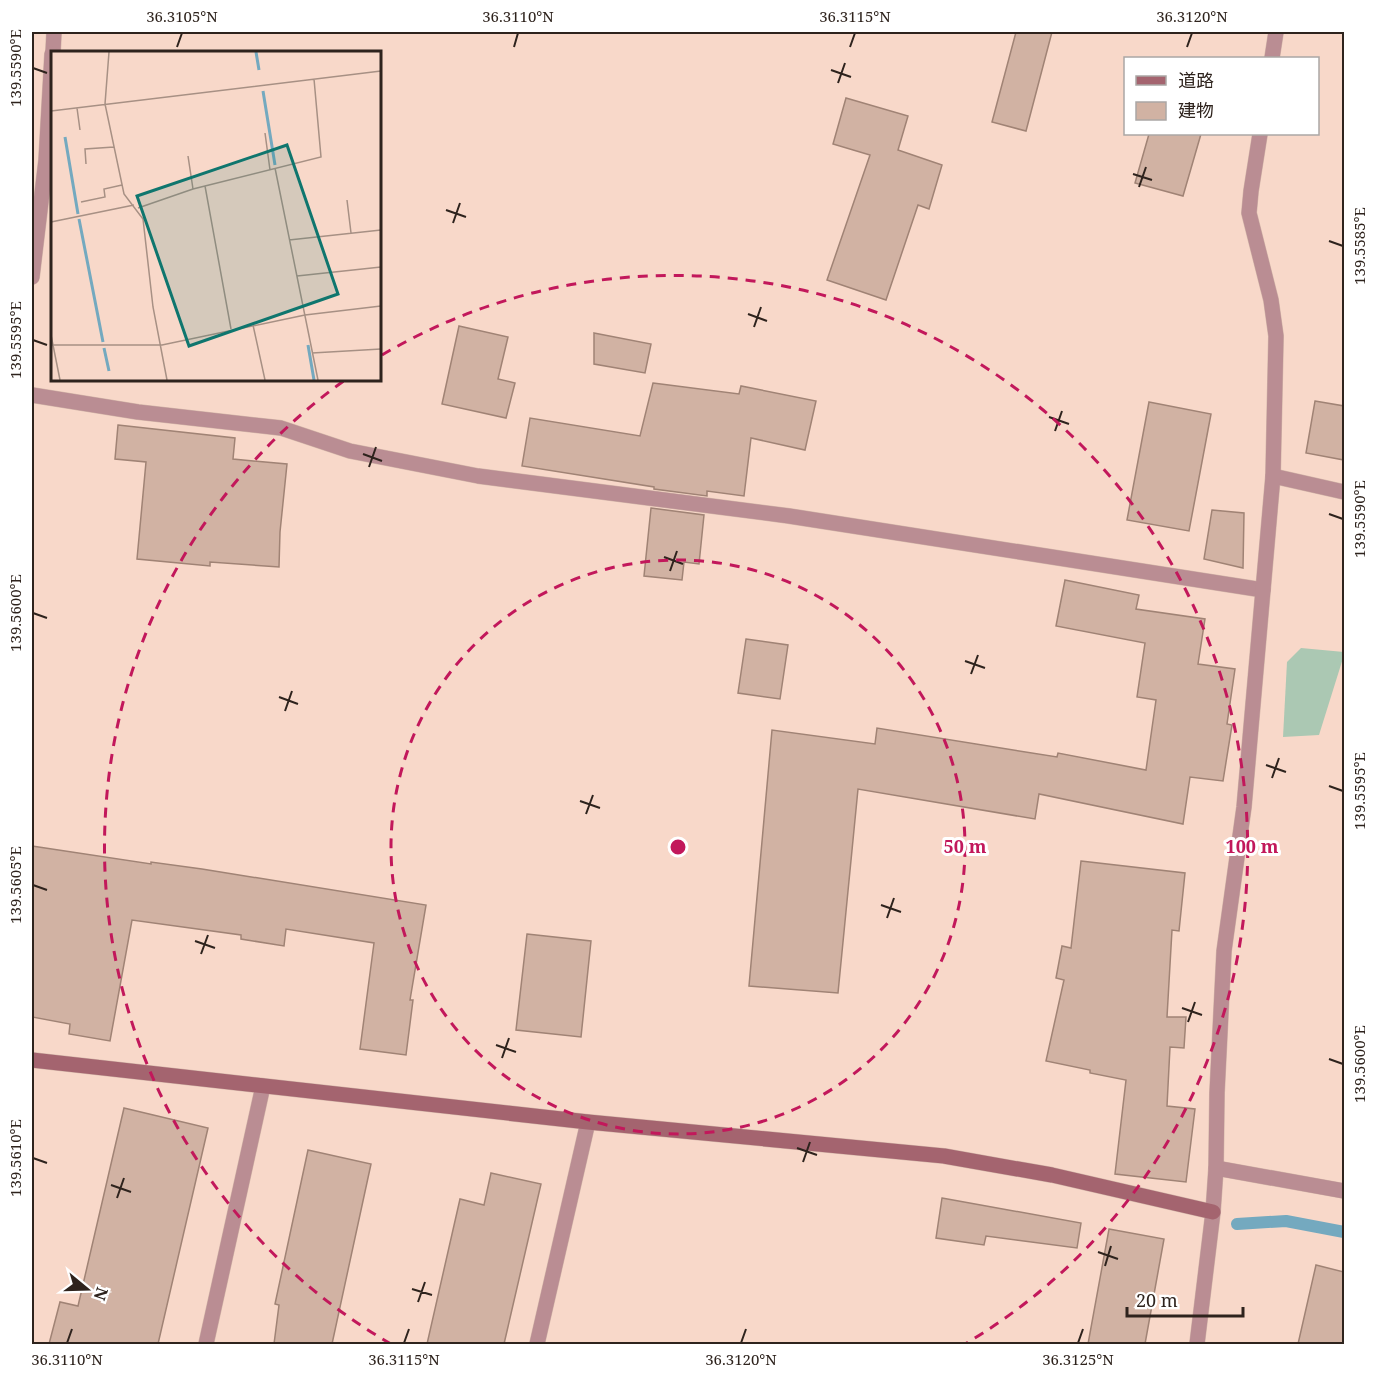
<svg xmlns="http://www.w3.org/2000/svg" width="1376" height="1376" font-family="'Noto Serif','Noto Sans JP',serif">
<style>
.green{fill:#abc8b3}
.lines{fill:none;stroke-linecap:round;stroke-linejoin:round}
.stream{stroke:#74a9bf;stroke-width:12}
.building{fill:#d1b2a3;stroke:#a08375;stroke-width:1.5}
.lane-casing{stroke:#d4b7aa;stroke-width:16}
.street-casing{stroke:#d4b7aa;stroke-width:16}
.secondary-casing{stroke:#d4b7aa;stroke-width:16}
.lane{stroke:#ba8d93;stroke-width:15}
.street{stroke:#ba8d93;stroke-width:15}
.secondary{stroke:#a4646f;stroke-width:15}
.ticks{fill:none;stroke:#2e231d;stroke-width:2}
.ring{fill:none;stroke:#c2185b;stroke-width:3;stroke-dasharray:10 8}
.inset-river{fill:none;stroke:#74a9bf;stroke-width:3}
.inset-road{fill:none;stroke:#a79084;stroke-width:1.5}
.view{fill:#0f766e;fill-opacity:0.15;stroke:#0f766e;stroke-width:3}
.inset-edge{fill:none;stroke:#2e231d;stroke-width:3}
.centre{fill:#c2185b;stroke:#fff;stroke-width:3}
.ring-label{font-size:18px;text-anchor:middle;font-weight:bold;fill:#c2185b;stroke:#fff;stroke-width:6;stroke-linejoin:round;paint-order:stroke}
.neatline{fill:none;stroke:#2e231d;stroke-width:2}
.ticks-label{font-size:15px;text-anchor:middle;fill:#2e231d}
</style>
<rect width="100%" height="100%" fill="#f8d8c9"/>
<path class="green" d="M1301,648l43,4v3l-25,80 -36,2 4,-75z"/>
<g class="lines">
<path class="stream" d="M1237,1224l49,-3 58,11"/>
</g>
<g class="building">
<path d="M1016,32h36l-26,99 -34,-9z"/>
<path d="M846,98l62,18 -10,34 44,15 -13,44 -11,-4 -32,95 -59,-20 43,-125 -37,-11z"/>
<path d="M1149,134h52l-18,62 -48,-13z"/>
<path d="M459,326l49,11 -10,42 17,4 -9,35 -64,-14z"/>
<path d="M594,333l57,11 -6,29 -51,-9z"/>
<path d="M653,383l86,11 2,-8 75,15 -11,49 -54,-12 -7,58 -37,-5v5l-53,-7v-2l-132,-21 8,-48 110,18z"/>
<path d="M1315,401l29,5v54l-38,-7z"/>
<path d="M1149,402l62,12 -22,117 -62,-11z"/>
<path d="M118,425l117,13 -2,21 54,5 -7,68 -1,35 -69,-5v4l-73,-7 9,-97 -31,-3z"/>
<path d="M651,508l53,7 -5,49 -15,-2 -2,18 -38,-4z"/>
<path d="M1212,510l32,3 -1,55 -39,-9z"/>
<path d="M1065,580l74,15 -3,14 69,10 -7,45 37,5 -8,55 5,1 -9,56 -33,-4 -7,47 -144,-30 -4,25 -177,-30 -20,204 -89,-7 23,-256 103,14 2,-16 180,29 1,-4 88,17 10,-70 -19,-3 8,-54 -89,-17z"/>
<path d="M746,639l42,6 -8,54 -42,-6z"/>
<path d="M32,846l119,18v-2l51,7 224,36 -16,95h3l-7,55 -46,-6 14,-106 -88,-14 -2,17 -43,-7v-4l-109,-15 -22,121 -41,-7 1,-10 -38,-7z"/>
<path d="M1081,861l104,12 -6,58 -7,-1 -5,87h19l-2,31 -14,-1 -3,59 28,3 -9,73 -71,-8 11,-94 -36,-7v-3l-44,-9 18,-81 -8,-2 6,-32 9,2z"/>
<path d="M527,934l64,7 -10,96 -65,-7z"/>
<path d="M124,1108l84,20 -50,216h-109l11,-42 18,4z"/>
<path d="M308,1150l63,14 -39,180h-58l5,-39 -4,-1z"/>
<path d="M491,1173l50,11 -37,160h-77l33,-145 24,6z"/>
<path d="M942,1198l139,25 -4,25 -91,-12 -2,9 -48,-7z"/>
<path d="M1109,1229l55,10 -19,105h-57z"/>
<path d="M1316,1265l28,7v72h-46z"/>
</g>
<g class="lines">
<g class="lane-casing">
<path id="lane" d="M32,395l106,17 143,16 69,23 128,25 311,40 474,74"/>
</g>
<g class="street-casing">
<g id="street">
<path d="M53,52l1,-20"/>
<path d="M1272,58l4,-26"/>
<path d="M32,277l14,-117 6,-106"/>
<path d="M1273,476l71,16"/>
<path d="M1216,1168l128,23"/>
<path d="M206,1344l57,-258"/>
<path d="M537,1344l51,-222"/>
<path d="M1197,1344l16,-132 3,-44 1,-75 7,-142 20,-144 29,-331 3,-140 -5,-36 -22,-87 2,-22 9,-57"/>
</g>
</g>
<g class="secondary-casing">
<path id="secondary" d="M32,1060l556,62 356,34 108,19 161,37"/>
</g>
<use href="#lane" class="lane"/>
<use href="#street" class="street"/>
<use href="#secondary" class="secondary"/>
</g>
<path class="ticks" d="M177,47l5,-14M514,47l4,-14M850,47l5,-14M1187,47l5,-14M33,68l14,5M831,70l20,7M838,83l7,-20M1133,174l19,6M1139,187l7,-20M446,210l20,7M453,223l7,-20M1329,241l14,5M748,314l19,7M754,327l7,-20M33,340l14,5M1049,417l20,7M1055,431l7,-20M363,454l19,7M369,467l7,-20M1329,514l14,5M664,557l19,7M670,571l7,-20M33,613l14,5M965,661l20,7M971,674l7,-19M279,697l19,7M285,711l7,-20M1266,765l20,7M1272,778l7,-20M1329,786l14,5M580,801l20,7M586,814l7,-19M33,885l14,5M881,905l20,7M887,918l7,-20M195,941l20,7M201,954l7,-19M1182,1008l20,7M1188,1022l7,-20M496,1045l20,7M502,1058l7,-20M1329,1059l14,5M797,1148l20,7M33,1158l14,5M803,1162l7,-20M111,1185l20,7M117,1198l7,-20M1098,1252l20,7M1105,1266l6,-20M412,1289l20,6M418,1302l7,-20M67,1343l5,-14M404,1343l5,-14M741,1343l5,-14M1078,1343l5,-14"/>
<g class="ring">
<circle cx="678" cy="847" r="287"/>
<path d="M391 1344A574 574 0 0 1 345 380M382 355A574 574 0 1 1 965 1344"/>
</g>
<g transform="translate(51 51)">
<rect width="330" height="330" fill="#f8d8c9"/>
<path class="inset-river" d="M205,1l3,18M212,40l12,74M14,86l13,77M28,168l24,123M257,294l6,35M53,297l5,23"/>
<path class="inset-road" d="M58,1l-4,52 19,90 19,25 10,88 14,73M26,57l3,22M0,60l330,-40M214,82l5,37M137,105l5,33M35,113l-1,-15 29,-2M224,117l43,212M154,135l26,143M330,135v36M296,149l4,33M30,151l24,-5 -1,-8 18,-4M87,157l55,-19 128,-32 -7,-78M0,171l83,-17M238,189l92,-10M246,225l84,-9M202,274l12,55M0,284l9,45M0,294h111l143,-30 76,-9M261,302l69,-4"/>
<path class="view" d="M236,94l51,149 -149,52 -52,-150z"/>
<rect width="330" height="330" class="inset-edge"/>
</g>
<circle cx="678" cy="847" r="9" class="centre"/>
<g class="ring-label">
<text x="965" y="853">50 m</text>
<text x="1252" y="853">100 m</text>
</g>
<rect width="1376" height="1376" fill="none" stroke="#ffffff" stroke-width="66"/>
<rect x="1124" y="57" width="195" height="78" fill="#ffffff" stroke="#aba7a5" stroke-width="1.5"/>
<rect x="1136" y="76" width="30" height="9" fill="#a4646f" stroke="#aba7a5" stroke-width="1.5"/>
<text x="1178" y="87" font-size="18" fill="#2e231d">道路</text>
<rect x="1136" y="102" width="30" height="18" fill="#d1b2a3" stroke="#aba7a5" stroke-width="1.5"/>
<text x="1178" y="117" font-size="18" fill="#2e231d">建物</text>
<g transform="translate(87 1289) rotate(109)" stroke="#ffffff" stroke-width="4.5" paint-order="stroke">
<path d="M0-4.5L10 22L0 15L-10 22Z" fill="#2e231d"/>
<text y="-9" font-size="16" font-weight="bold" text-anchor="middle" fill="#2e231d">N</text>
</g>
<path d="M1127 1307v9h116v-9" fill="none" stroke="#2e231d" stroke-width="3"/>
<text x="1136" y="1307" font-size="18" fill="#2e231d" stroke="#ffffff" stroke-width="4.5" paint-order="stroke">20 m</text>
<rect x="33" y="33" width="1310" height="1310" class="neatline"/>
<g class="ticks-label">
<text x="182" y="22">36.3105°N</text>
<text x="518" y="22">36.3110°N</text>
<text x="855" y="22">36.3115°N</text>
<text x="1192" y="22">36.3120°N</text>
<text transform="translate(16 68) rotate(-90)" y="5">139.5590°E</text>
<text transform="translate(1360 246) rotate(-90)" y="5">139.5585°E</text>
<text transform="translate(16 340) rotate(-90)" y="5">139.5595°E</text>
<text transform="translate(1360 519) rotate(-90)" y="5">139.5590°E</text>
<text transform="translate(16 613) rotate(-90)" y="5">139.5600°E</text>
<text transform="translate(1360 791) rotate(-90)" y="5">139.5595°E</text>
<text transform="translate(16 885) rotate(-90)" y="5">139.5605°E</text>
<text transform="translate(1360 1064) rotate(-90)" y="5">139.5600°E</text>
<text transform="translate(16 1158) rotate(-90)" y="5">139.5610°E</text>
<text x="67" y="1365">36.3110°N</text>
<text x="404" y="1365">36.3115°N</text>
<text x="741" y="1365">36.3120°N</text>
<text x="1078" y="1365">36.3125°N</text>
</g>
</svg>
